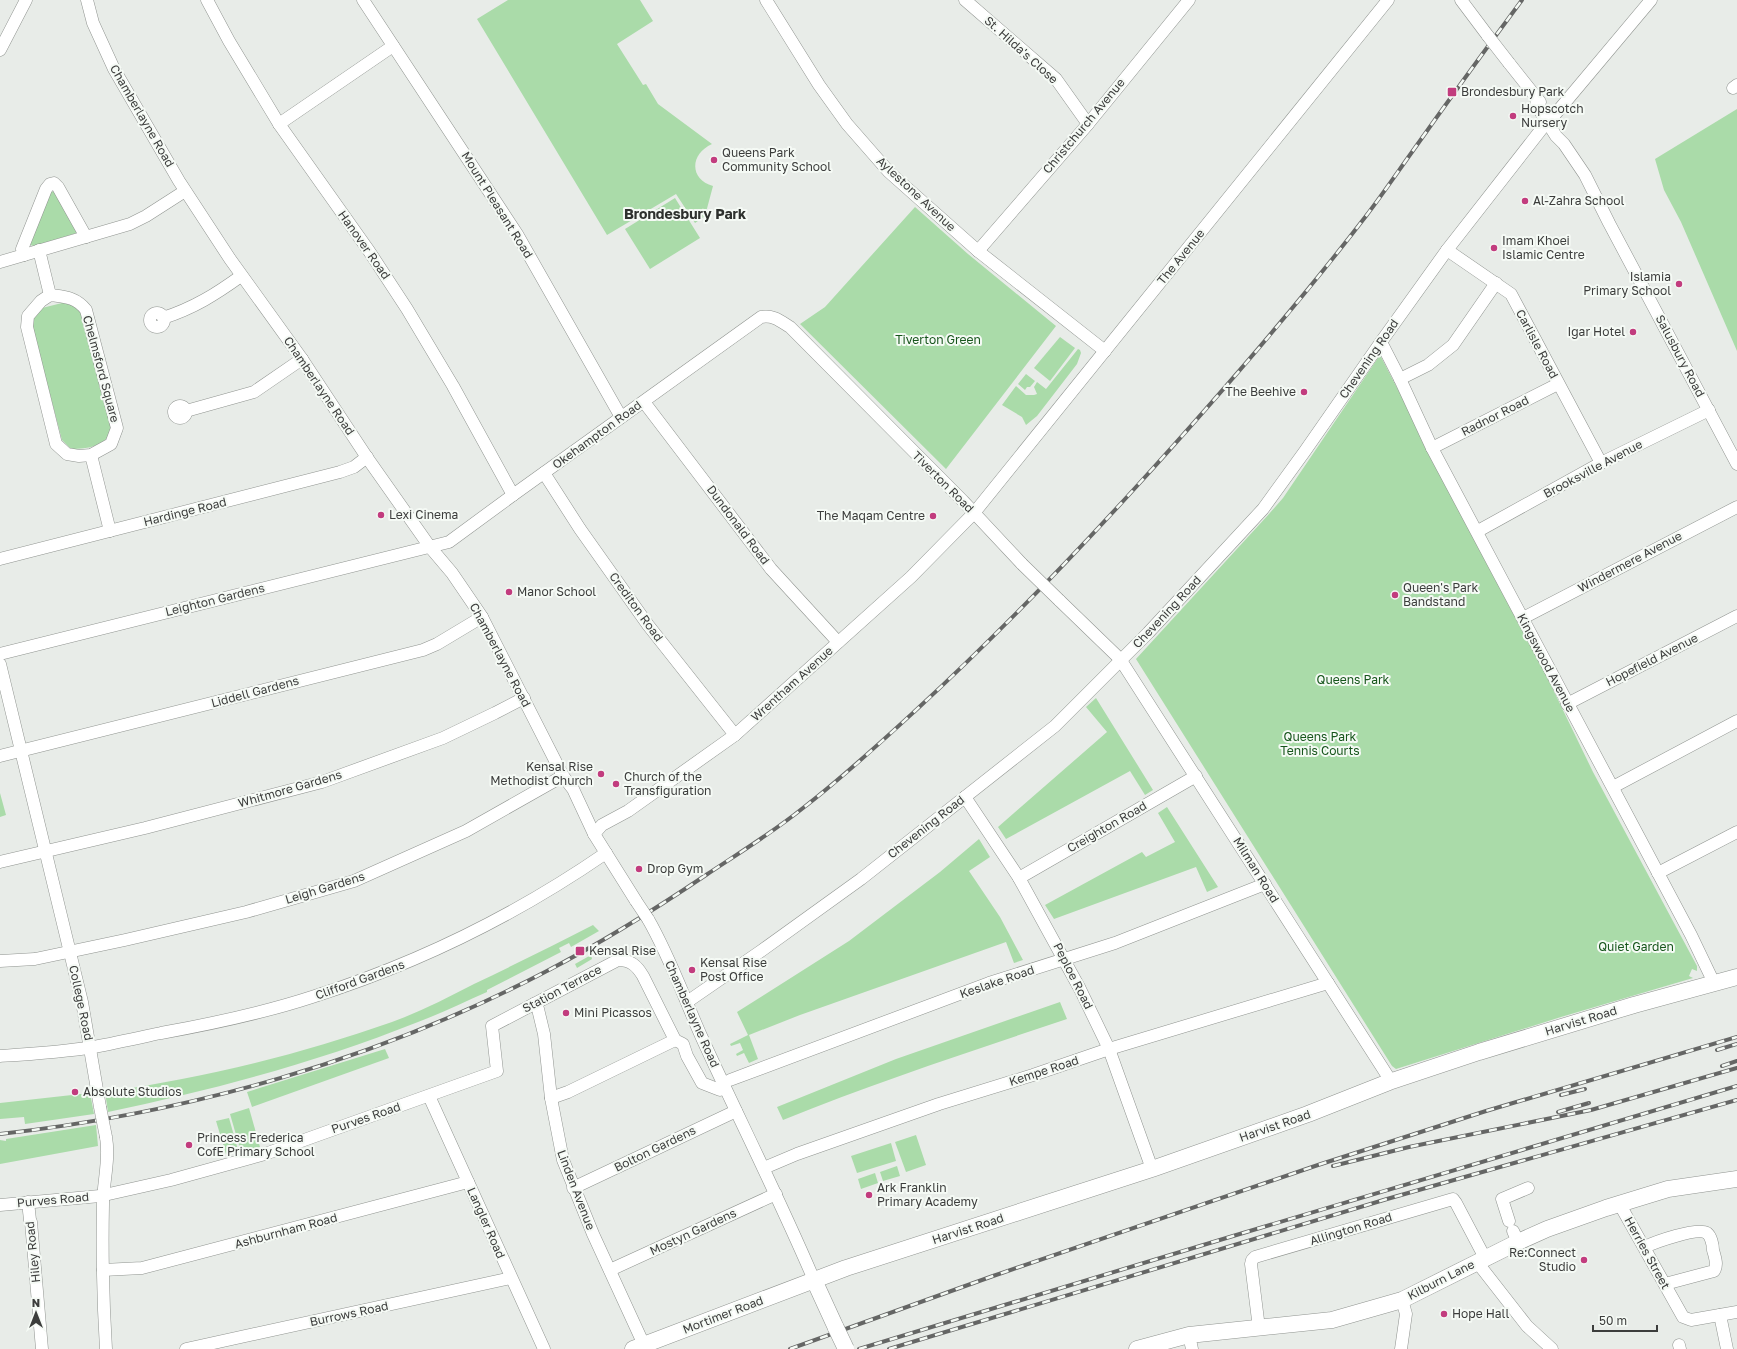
<svg xmlns="http://www.w3.org/2000/svg" width="1737" height="1349" font-family="'Golos Text',sans-serif">
<style>
.green{fill:#aadba9}
.lines{fill:none;stroke-linecap:round;stroke-linejoin:round}
.minor-casing{stroke:#909490;stroke-width:13}
.major-casing{stroke:#909490;stroke-width:17}
.minor{stroke:#fff;stroke-width:12}
.major{stroke:#fff;stroke-width:16}
.rail-casing{stroke:#656665;stroke-width:4}
.rail{stroke:#f5faf5;stroke-width:2.5;stroke-dasharray:8;stroke-linecap:butt}
.minor-bridge-casing{stroke:#909490;stroke-width:13;stroke-linecap:butt}
.major-bridge-casing{stroke:#909490;stroke-width:17;stroke-linecap:butt}
.minor-bridge{stroke:#fff;stroke-width:12}
.major-bridge{stroke:#fff;stroke-width:16}
.poi-dot{fill:#c23c7e;stroke:#f5faf5;stroke-width:1.5}
.labels{text-anchor:middle;stroke-width:4;stroke-linejoin:round;paint-order:stroke}
.street-label{font-size:12px;fill:#3c3d3c;stroke:#f5faf5}
.poi-label{font-size:12px;fill:#3c3d3c;stroke:#f5faf5;text-anchor:start}
.park-label{font-size:12px;fill:#16551b;stroke:#f5faf5}
.quarter-label{font-size:14px;font-weight:bold;fill:#2e312e;stroke:#f5faf5}
</style>
<rect width="100%" height="100%" fill="#e8ece8"/>
<g class="green">
<path d="M508,0h132l13,21 -36,23 26,41 3,-1 12,20 54,40c-22,10 -23,35 1,42l-8,30 -10,7 -19,-29 -69,41 -130,-216z"/>
<path d="M1737,109v242l-56,-129 -17,-32 -9,-31z"/>
<path d="M54,191l23,42 -43,13 -4,-1 -1,-3 22,-50z"/>
<path d="M675,198l25,40 -50,31 -25,-40z"/>
<path d="M915,207l53,47 88,72 -110,143 -146,-145 25,-17z"/>
<path d="M66,302l16,8 30,119c-5,17 -24,20 -41,20l-9,-9 -30,-113 2,-14 8,-5z"/>
<path d="M1060,337l15,11 -25,33 -16,-13z"/>
<path d="M1078,349l2,1 1,3 -4,11 -40,52 -11,9 -4,-8 -20,-12 14,-19 10,9h8l3,-1 -3,-7 3,-5 9,7z"/>
<path d="M1380,355l165,318 48,99 104,194v5l-5,-2 -3,7 4,2 -132,39 -165,52 -4,-3 -256,-407 133,-145 14,-16z"/>
<path d="M1026,374l9,7 -5,6h-3l-2,3 -7,-6z"/>
<path d="M1096,698l57,92 -8,5 -15,-24 -124,68 -8,-12 109,-95 -21,-25z"/>
<path d="M0,793l6,22 -6,2z"/>
<path d="M1167,807l51,80 -11,5 -11,-25 -142,52 -9,-14 97,-53 4,5 29,-15 -17,-29z"/>
<path d="M979,839l11,18 -21,14 31,46 23,43 -9,3 -8,-21 -206,73 -51,20 9,24 -9,4 -5,-10 -7,3 -1,-2 7,-4 -3,-7 -9,3 -1,-2 18,-9 -11,-23 112,-71 91,-69z"/>
<path d="M593,925l6,6 -28,16 -2,-4 -10,5 2,4 -74,38v2c-23,10 -45,21 -69,30 -100,40 -205,68 -310,90l-3,-20c97,-14 194,-37 287,-70 28,-10 55,-24 82,-38 40,-19 80,-39 119,-59z"/>
<path d="M591,955l1,4 -15,9 -2,-4z"/>
<path d="M1060,1002l7,17c-95,32 -191,63 -284,101l-6,-13 119,-48z"/>
<path d="M385,1049l4,9 -137,49 -5,-15z"/>
<path d="M90,1093l4,21 -69,10 -1,-7 -24,2v-16z"/>
<path d="M249,1108l11,39 -19,5 -11,-38z"/>
<path d="M229,1118l9,32 -12,4 -10,-33z"/>
<path d="M96,1125l2,21 -98,18v-24l6,1v-2z"/>
<path d="M916,1135l10,30 -20,7 -11,-30z"/>
<path d="M891,1143l5,18 -39,12 -6,-17z"/>
<path d="M897,1166l3,10 -17,5 -3,-9z"/>
<path d="M875,1173l3,10 -17,6 -3,-10z"/>
</g>
<g class="lines">
<g class="minor-casing">
<g id="minor">
<path d="M87,0l6,23 21,46 65,112 51,78 72,100 66,100 62,88 22,26 30,44 81,159 10,13 21,45 42,67"/>
<path d="M207,0l22,41 50,83 90,127 38,58 46,77 60,109"/>
<path d="M363,0l154,234 104,183"/>
<path d="M766,0l53,85 28,39 42,48 89,79 127,100"/>
<path d="M965,0l91,79 32,45"/>
<path d="M1461,0l27,36"/>
<path d="M0,50l26,-50"/>
<path d="M1509,63l31,39"/>
<path d="M1733,88l4,-3"/>
<path d="M1536,98l1,8 19,30 8,8 21,31 24,48 128,241"/>
<path d="M1552,118l99,-118"/>
<path d="M279,124l114,-78"/>
<path d="M39,250l11,45"/>
<path d="M1447,250l64,44 90,169"/>
<path d="M978,251l110,-127 101,-124"/>
<path d="M24,255l-2,-6 24,-60 4,-5 4,-1 4,4 28,50"/>
<path d="M0,262l130,-38 16,-8 39,-25"/>
<path d="M50,295c15,2 26,2 36,15l31,118 -6,16 -20,11 -12,1 -12,-2 -11,-10 -29,-117 1,-11 13,-15z"/>
<circle cx="157" cy="320" r="7"/>
<path d="M163,318c31,-10 53,-24 78,-42"/>
<path d="M1381,342l19,37 32,69 259,487 23,48"/>
<path d="M1400,379l28,-14 25,-20 43,-62"/>
<path d="M644,402l127,167 67,73"/>
<circle cx="180" cy="412" r="6"/>
<path d="M186,411l68,-19 48,-33"/>
<path d="M1432,448l126,-64"/>
<path d="M91,455l19,76"/>
<path d="M544,473l36,56 68,96 87,110"/>
<path d="M1478,531l123,-68 108,-53"/>
<path d="M0,559l340,-87 14,-5 13,-10"/>
<path d="M1059,600l61,59 267,416 2,7"/>
<path d="M1523,618l214,-111"/>
<path d="M0,654l449,-112 64,-47 248,-178c12,-2 18,3 29,10l173,174 59,63"/>
<path d="M0,664l82,338 18,105"/>
<path d="M1567,704l170,-88"/>
<path d="M0,756l423,-106 14,-6 45,-27"/>
<path d="M1613,787l124,-66"/>
<path d="M965,797l54,81 61,111 29,60 43,120"/>
<path d="M594,834l8,-9 26,-14 107,-76 176,-158 63,-64 414,-513"/>
<path d="M0,862l145,-34 177,-46 121,-44 52,-25 29,-15"/>
<path d="M1658,873l79,-41"/>
<path d="M1019,878l177,-102"/>
<path d="M648,919c22,38 36,79 54,119 37,81 77,160 112,242"/>
<path d="M0,961l35,-2 90,-19 121,-28 108,-31 112,-50 97,-55"/>
<path d="M687,1002l74,-51 100,-72 194,-153 93,-93 115,-124 42,-58 76,-109 66,-92 100,-128"/>
<path d="M534,1004l4,5 6,25 7,64 12,62 30,74 51,111"/>
<path d="M0,1056c31,-2 63,-4 94,-9 22,-4 44,-9 67,-14 50,-9 102,-20 151,-36 104,-33 204,-82 294,-144"/>
<path d="M730,1080l259,-97 126,-40 150,-59"/>
<path d="M429,1096l115,253"/>
<path d="M551,1098l17,-6 107,-52"/>
<path d="M106,1137c4,23 -3,45 -3,67 -1,49 0,97 3,145"/>
<path d="M764,1168l33,-14 142,-50 94,-29 76,-26 219,-66"/>
<path d="M573,1188l163,-77"/>
<path d="M28,1202l2,18 1,2 11,127"/>
<path d="M1619,1203l64,114 8,3 46,-8"/>
<path d="M0,1205l100,-9 71,-16 94,-26 232,-83 -5,-45 126,-66c13,0 19,6 25,16l32,64 8,4 4,12 15,27 18,7 5,-2"/>
<path d="M1509,1221l-7,-22 26,-11"/>
<path d="M1513,1231l5,11"/>
<path d="M1645,1247c10,-5 52,-20 62,-14 4,3 6,12 6,17 2,7 5,15 1,21l-49,13"/>
<path d="M1477,1262l50,64 25,23"/>
<path d="M103,1270l39,-2 326,-86"/>
<path d="M610,1270l166,-76"/>
<path d="M1720,1315l7,34"/>
<path d="M1259,1328l-8,-64 1,-4 3,-3 198,-58 3,4 29,55"/>
<path d="M1189,1335l3,14"/>
<path d="M1679,1345l1,4"/>
<path d="M186,1349l325,-71"/>
<path d="M1401,1349l5,-35 -4,-14"/>
</g>
</g>
<g class="major-casing">
<g id="major">
<path d="M814,1280l22,48"/>
<path d="M633,1349l213,-81 306,-99 156,-55 81,-32 90,-30 155,-47 103,-28"/>
<path d="M1137,1349l52,-14 143,-15 70,-20 116,-58 29,-13 59,-21 62,-19 69,-10"/>
</g>
</g>
<use href="#minor" class="minor"/>
<use href="#major" class="major"/>
<g class="rail-casing">
<g id="rail">
<path d="M1717,1050l20,-6"/>
<path d="M1722,1066l15,-5"/>
<path d="M1561,1095l24,-6"/>
<path d="M1558,1112l31,-9"/>
<path d="M0,1134c189,-21 376,-74 545,-162 56,-29 109,-62 161,-97 33,-22 66,-42 97,-67 39,-30 76,-64 112,-97 77,-71 151,-147 221,-224 80,-88 158,-177 230,-271 16,-21 31,-43 46,-64 36,-51 73,-102 110,-152"/>
<path d="M1333,1166l76,-19 182,-37 146,-42"/>
<path d="M790,1349l203,-73 325,-111 168,-54 251,-74"/>
<path d="M859,1349l374,-113 504,-150"/>
<path d="M889,1349l498,-150 350,-99"/>
</g>
</g>
<use href="#rail" class="rail"/>
<g class="minor-bridge-casing">
<g id="minor-bridge">
<path d="M1488,36l21,27"/>
<path d="M1022,564l37,36"/>
<path d="M636,901l12,18"/>
<path d="M100,1107l6,30"/>
</g>
</g>
<g class="major-bridge-casing">
<path id="major-bridge" d="M836,1328l10,21"/>
</g>
<use href="#minor-bridge" class="minor-bridge"/>
<use href="#major-bridge" class="major-bridge"/>
</g>
<g class="poi-dot">
<rect x="1447" y="87" width="10" height="10" rx="2"/>
<circle cx="1513" cy="116" r="4"/>
<circle cx="714" cy="160" r="4"/>
<circle cx="1525" cy="201" r="4"/>
<circle cx="1494" cy="248" r="4"/>
<circle cx="1679" cy="284" r="4"/>
<circle cx="1633" cy="332" r="4"/>
<circle cx="1304" cy="392" r="4"/>
<circle cx="381" cy="515" r="4"/>
<circle cx="933" cy="516" r="4"/>
<circle cx="509" cy="592" r="4"/>
<circle cx="1395" cy="595" r="4"/>
<circle cx="601" cy="774" r="4"/>
<circle cx="616" cy="784" r="4"/>
<circle cx="639" cy="869" r="4"/>
<rect x="575" y="946" width="10" height="10" rx="2"/>
<circle cx="692" cy="970" r="4"/>
<circle cx="566" cy="1013" r="4"/>
<circle cx="75" cy="1092" r="4"/>
<circle cx="189" cy="1145" r="4"/>
<circle cx="869" cy="1195" r="4"/>
<circle cx="1584" cy="1260" r="4"/>
<circle cx="1444" cy="1314" r="4"/>
</g>
<g class="labels">
<g class="street-label">
<text transform="translate(1021 50) rotate(42)" y="4">St. Hilda's Close</text>
<text transform="translate(142 116) rotate(60)" y="4">Chamberlayne Road</text>
<text transform="translate(1084 126) rotate(-50)" y="4">Christchurch Avenue</text>
<text transform="translate(916 194) rotate(43)" y="4">Aylestone Avenue</text>
<text transform="translate(497 205) rotate(58)" y="4">Mount Pleasant Road</text>
<text transform="translate(364 245) rotate(55)" y="4">Hanover Road</text>
<text transform="translate(1181 257) rotate(-51)" y="4">The Avenue</text>
<text transform="translate(1537 344) rotate(62)" y="4">Carlisle Road</text>
<text transform="translate(1680 356) rotate(62)" y="4">Salusbury Road</text>
<text transform="translate(1369 359) rotate(-55)" y="4">Chevening Road</text>
<text transform="translate(101 369) rotate(75)" y="4">Chelmsford Square</text>
<text transform="translate(319 386) rotate(56)" y="4">Chamberlayne Road</text>
<text transform="translate(1495 416) rotate(-27)" y="4">Radnor Road</text>
<text transform="translate(597 435) rotate(-36)" y="4">Okehampton Road</text>
<text transform="translate(1593 469) rotate(-28)" y="4">Brooksville Avenue</text>
<text transform="translate(943 482) rotate(45)" y="4">Tiverton Road</text>
<text transform="translate(185 512) rotate(-14)" y="4">Hardinge Road</text>
<text transform="translate(738 525) rotate(53)" y="4">Dundonald Road</text>
<text transform="translate(1630 562) rotate(-28)" y="4">Windermere Avenue</text>
<text transform="translate(215 600) rotate(-14)" y="4">Leighton Gardens</text>
<text transform="translate(636 607) rotate(54)" y="4">Crediton Road</text>
<text transform="translate(1167 612) rotate(-47)" y="4">Chevening Road</text>
<text transform="translate(500 655) rotate(62)" y="4">Chamberlayne Road</text>
<text transform="translate(1652 660) rotate(-27)" y="4">Hopefield Avenue</text>
<text transform="translate(1546 663) rotate(62)" y="4">Kingswood Avenue</text>
<text transform="translate(792 684) rotate(-42)" y="4">Wrentham Avenue</text>
<text transform="translate(255 692) rotate(-15)" y="4">Liddell Gardens</text>
<text transform="translate(290 789) rotate(-16)" y="4">Whitmore Gardens</text>
<text transform="translate(926 827) rotate(-38)" y="4">Chevening Road</text>
<text transform="translate(1107 827) rotate(-30)" y="4">Creighton Road</text>
<text transform="translate(1256 870) rotate(58)" y="4">Milman Road</text>
<text transform="translate(325 888) rotate(-17)" y="4">Leigh Gardens</text>
<text transform="translate(1073 976) rotate(63)" y="4">Peploe Road</text>
<text transform="translate(360 980) rotate(-20)" y="4">Clifford Gardens</text>
<text transform="translate(997 982) rotate(-19)" y="4">Keslake Road</text>
<text transform="translate(562 989) rotate(-28)" y="4">Station Terrace</text>
<text transform="translate(81 1003) rotate(78)" y="4">College Road</text>
<text transform="translate(692 1014) rotate(66)" y="4">Chamberlayne Road</text>
<text transform="translate(1581 1021) rotate(-17)" y="4">Harvist Road</text>
<text transform="translate(1044 1071) rotate(-18)" y="4">Kempe Road</text>
<text transform="translate(366 1118) rotate(-19)" y="4">Purves Road</text>
<text transform="translate(1275 1126) rotate(-19)" y="4">Harvist Road</text>
<text transform="translate(655 1149) rotate(-26)" y="4">Bolton Gardens</text>
<text transform="translate(576 1190) rotate(69)" y="4">Linden Avenue</text>
<text transform="translate(53 1200) rotate(-5)" y="4">Purves Road</text>
<text transform="translate(486 1223) rotate(66)" y="4">Langler Road</text>
<text transform="translate(968 1229) rotate(-18)" y="4">Harvist Road</text>
<text transform="translate(1351 1229) rotate(-17)" y="4">Allington Road</text>
<text transform="translate(286 1231) rotate(-15)" y="4">Ashburnham Road</text>
<text transform="translate(693 1232) rotate(-25)" y="4">Mostyn Gardens</text>
<text transform="translate(33 1252) rotate(-96)" y="4">Hiley Road</text>
<text transform="translate(1647 1253) rotate(61)" y="4">Herries Street</text>
<text transform="translate(1441 1280) rotate(-27)" y="4">Kilburn Lane</text>
<text transform="translate(349 1314) rotate(-12)" y="4">Burrows Road</text>
<text transform="translate(723 1315) rotate(-21)" y="4">Mortimer Road</text>
</g>
<g class="poi-label">
<text x="1461" y="96">Brondesbury Park</text>
<text x="1521" y="113">Hopscotch<tspan x="1521" dy="14">Nursery</tspan></text>
<text x="722" y="157">Queens Park<tspan x="722" dy="14">Community School</tspan></text>
<text x="1533" y="205">Al-Zahra School</text>
<text x="1502" y="245">Imam Khoei<tspan x="1502" dy="14">Islamic Centre</tspan></text>
<text x="1671" y="281" text-anchor="end">Islamia<tspan x="1671" dy="14">Primary School</tspan></text>
<text x="1625" y="336" text-anchor="end">Igar Hotel</text>
<text x="1296" y="396" text-anchor="end">The Beehive</text>
<text x="389" y="519">Lexi Cinema</text>
<text x="925" y="520" text-anchor="end">The Maqam Centre</text>
<text x="1403" y="592">Queen's Park<tspan x="1403" dy="14">Bandstand</tspan></text>
<text x="517" y="596">Manor School</text>
<text x="593" y="771" text-anchor="end">Kensal Rise<tspan x="593" dy="14">Methodist Church</tspan></text>
<text x="624" y="781">Church of the<tspan x="624" dy="14">Transfiguration</tspan></text>
<text x="647" y="873">Drop Gym</text>
<text x="589" y="955">Kensal Rise</text>
<text x="700" y="967">Kensal Rise<tspan x="700" dy="14">Post Office</tspan></text>
<text x="574" y="1017">Mini Picassos</text>
<text x="83" y="1096">Absolute Studios</text>
<text x="197" y="1142">Princess Frederica<tspan x="197" dy="14">CofE Primary School</tspan></text>
<text x="877" y="1192">Ark Franklin<tspan x="877" dy="14">Primary Academy</tspan></text>
<text x="1576" y="1257" text-anchor="end">Re:Connect<tspan x="1576" dy="14">Studio</tspan></text>
<text x="1452" y="1318">Hope Hall</text>
</g>
<g class="park-label">
<text x="938" y="344">Tiverton Green</text>
<text x="1353" y="684">Queens Park</text>
<text x="1320" y="741">Queens Park<tspan x="1320" dy="14">Tennis Courts</tspan></text>
<text x="1636" y="951">Quiet Garden</text>
</g>
<g class="quarter-label">
<text x="685" y="219">Brondesbury Park</text>
</g>
</g>
<g transform="translate(36 1313)" stroke="#f5faf5" stroke-width="3" paint-order="stroke">
<path d="M0-3L7 15L0 10L-7 15Z" fill="#3c3d3c"/>
<text y="-6" font-size="11" font-weight="bold" text-anchor="middle" fill="#3c3d3c">N</text>
</g>
<path d="M1593 1325v6h64v-6" fill="none" stroke="#3c3d3c" stroke-width="2"/>
<text x="1599" y="1325" font-size="12" fill="#3c3d3c" stroke="#f5faf5" stroke-width="3" paint-order="stroke">50 m</text>
</svg>
